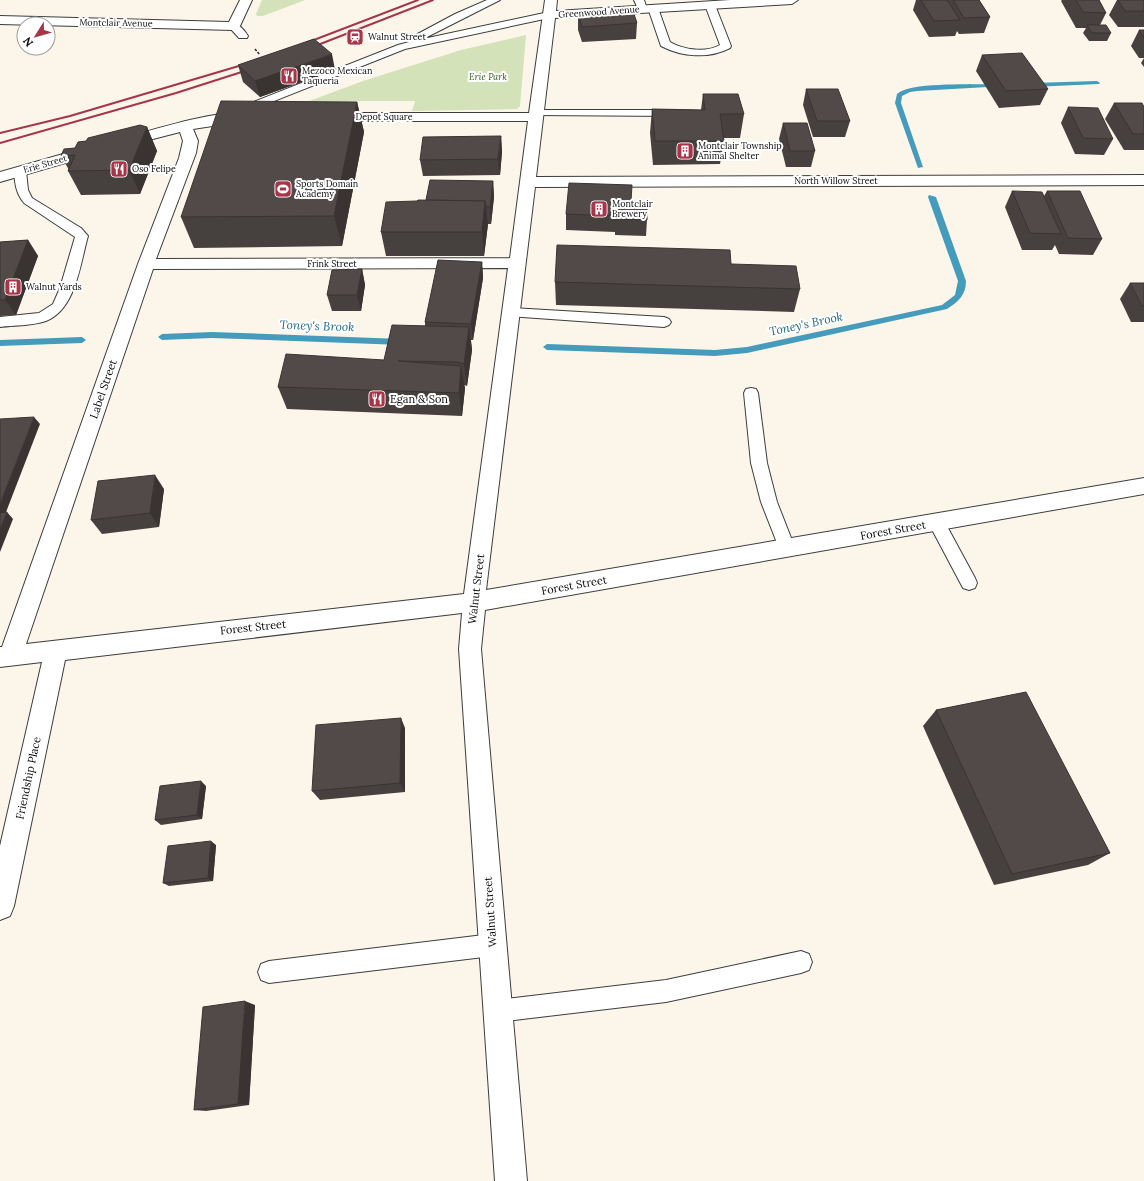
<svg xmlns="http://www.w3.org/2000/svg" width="1144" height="1181" font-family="Lora,serif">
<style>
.green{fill:#d3e2b8}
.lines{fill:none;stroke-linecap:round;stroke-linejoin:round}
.stream{fill:#459bbc;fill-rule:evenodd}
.lane-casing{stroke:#3d3d3d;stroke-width:2}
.street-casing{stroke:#3d3d3d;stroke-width:2}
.path{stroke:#2c2c2c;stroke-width:1.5;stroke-dasharray:2.5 1.5;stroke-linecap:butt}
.lane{fill:#fff;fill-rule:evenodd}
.street{fill:#fff;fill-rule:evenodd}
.rail{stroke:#a83448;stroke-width:2}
.wall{fill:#46403e}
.shaded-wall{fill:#393432}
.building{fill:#514a48;stroke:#393432}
.labels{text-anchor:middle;stroke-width:4;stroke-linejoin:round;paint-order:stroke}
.far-street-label{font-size:9px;fill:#0a0a0a;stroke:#fff}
.far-poi-label{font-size:9px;fill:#0a0a0a;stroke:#fff;text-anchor:start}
.far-park-label{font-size:9px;font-style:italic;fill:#355923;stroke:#fff}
.street-label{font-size:11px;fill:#0a0a0a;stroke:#fff}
.poi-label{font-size:11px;fill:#0a0a0a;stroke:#fff;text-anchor:start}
.water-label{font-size:12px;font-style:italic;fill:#246b8b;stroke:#fff}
</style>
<rect width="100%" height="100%" fill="#fcf6ea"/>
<g class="green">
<path d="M262,0h43l-42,16h-6l-1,-2z"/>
<path d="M526,35l-6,71 -3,3 -105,2 3,-10h-106l54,-20 98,-31z"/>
</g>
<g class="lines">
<g class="stream">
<path d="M1097,81l3,2 -1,1 -67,3 -3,-2 3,-2z"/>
<path d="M986,84l3,2 -1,1 -71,4 -7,1 -8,4 -1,7 22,64 -5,1 -23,-65 2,-9c12,-12 71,-9 89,-10z"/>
<path d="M929,195l7,2 30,84c0,14 -8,21 -19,28l-200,44 -32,3 -168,-6 -4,-3 4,-3 168,6 32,-3 195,-42 13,-10 3,-14 -30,-84z"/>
<path d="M212,332l190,7 4,3 -4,3 -190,-7 -50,2 -4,-3 4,-3z"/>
<path d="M82,337l4,3 -4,3 -82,3v-6z"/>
</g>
<g class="lane-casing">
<g id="lane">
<path d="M487,0h13l-77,39 126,-27 5,3 -5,3 -144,31 -156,62 -4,1 -6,-3 2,-2 157,-62 15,-4 -2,-2 1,-2 43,-23z"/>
<path d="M634,0h10l3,9 -2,2h-6z"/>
<path d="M710,2l5,3 16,41 -1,2c-21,11 -48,9 -69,-2l-13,-38 5,-3 5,3 12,34c14,8 36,11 50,3l-15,-40z"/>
<path d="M233,23c6,1 12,8 15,13l-1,2h-8l-11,-12 1,-2z"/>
<path d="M537,110h137l6,3 -6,3 -141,-1 -2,-2z"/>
<path d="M20,167l6,4 2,19 4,8 49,30 7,8c-8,28 -12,73 -42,85 -14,5 -32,4 -46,6v-10l39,-4 14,-9 7,-16 15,-51 -51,-34c-8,-10 -9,-19 -10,-32z"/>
<path d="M512,308l152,9 5,2 2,3 -2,3 -5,2 -157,-11 -2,-3 2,-3z"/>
<path d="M751,388l5,1 2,4 9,70 10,39 18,46 -2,5 -6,2 -6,-2 -2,-5 -18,-46 -10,-39 -7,-70 2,-4z"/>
<path d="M936,515l6,2 33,61 2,5 -2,5 -6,2 -6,-2 -35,-66 2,-5z"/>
<path d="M492,934l8,3 3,8 -3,8 -8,3 -223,27 -8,-3 -3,-8 3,-8 8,-3z"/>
<path d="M801,951l8,3 3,8 -3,8 -8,3 -135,29 -169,20 -8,-3 -3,-8 3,-8 8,-3 169,-20z"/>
</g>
</g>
<g class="street-casing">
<g id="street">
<path d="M240,0h12l-12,26 -7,4 -233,-6v-8l229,6z"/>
<path d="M545,0h12l-1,11 174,-11h68l-6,4 -237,14 -19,159 608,-2v10l-609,2 -49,403 658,-112v16l-659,116 -4,39 46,532h-32l-36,-532 3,-36 -397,47 -51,246 -4,10 -10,4v-74l42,-184 -42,5v-20h2l136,-383 41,-106 4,-17 -3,-9 -58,15 -5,-1 -2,-3 2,-3c29,-8 106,-33 133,-26l2,3 -2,3 -5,1 -52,8 5,12 -2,12 -40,106 354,-1 18,-137h-197l-5,-1 -2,-3 2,-3 5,-1h198zM508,268l-44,326 -438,50 127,-375z"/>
<path d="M91,146l5,2 3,3 -3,3 -96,28v-10z"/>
</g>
</g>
<path class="path" d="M255,49l5,6"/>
<use href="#lane" class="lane"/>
<use href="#street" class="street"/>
<g class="rail">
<path d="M306,43l112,-43"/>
<path d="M310,48l123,-48"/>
<path d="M0,133l70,-17 179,-53"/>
<path d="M0,143l176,-50 75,-24"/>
</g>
</g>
<g class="wall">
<path d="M916,0h63l11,17 -6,16 -25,1 -2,-3 -2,5 -26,1 -16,-27z"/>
<path d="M1062,0h37l7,13 -6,12 11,8 -4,8h-18l-6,-8 3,-5h-10l-15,-27z"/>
<path d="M1117,0h27v27h-26l-9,-12z"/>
<path d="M578,14l59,9 -1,16 -54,3 -4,-12z"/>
<path d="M1139,30h5v37l-3,-4 3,-5h-5l-8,-12z"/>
<path d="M982,55l66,34 -8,16 -41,3 -23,-37z"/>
<path d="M238,65l97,5 -75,27 -17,-15z"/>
<path d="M806,89l44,32 -5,16h-32l-10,-32z"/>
<path d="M703,94l41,20 -4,24h-17l1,3 -4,23 -67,1 -3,-32 2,-24 49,1z"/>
<path d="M357,102l7,30 -22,114 -148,2 -13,-31z"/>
<path d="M1114,103l30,4v43h-20l-19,-31z"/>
<path d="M1068,107l45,32 -9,16 -29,-1 -14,-31z"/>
<path d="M783,123l32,28 -4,16h-25l-7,-28z"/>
<path d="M147,127l10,24 -17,43 -59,1 -13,-24 1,-1 -8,-14 25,-15z"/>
<path d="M501,136l1,16 -2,23 -77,1 -3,-16z"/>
<path d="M493,181l1,16 -3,27h-3l-4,32h-98l-5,-24 36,-31 9,-1z"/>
<path d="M1012,191l32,5 3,-5 55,48 -9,16 -34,-1 -4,-9 -3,5h-30l-17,-43z"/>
<path d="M631,201l16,19 -1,16 -31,-1v-3l-49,-2v-16z"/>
<path d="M28,240l10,16 -22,59 -16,1v-74z"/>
<path d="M482,262l1,16 -10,62h-2l1,10 -5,36 -3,-1 1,3 -3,28 -175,-7 -9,-22 106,-27 41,-34v-4z"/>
<path d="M731,264l69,25 -6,23 -238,-7 -1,-23z"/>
<path d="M362,269l3,16 -4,26h-29l-5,-16z"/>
<path d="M1130,283h14v39h-13l-11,-23z"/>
<path d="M164,489l-5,38 -57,7 -11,-14z"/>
<path d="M936,710l174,143 -22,12 -94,20 -71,-159z"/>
<path d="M405,728v64l-85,8 -8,-9z"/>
<path d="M206,786l-4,33 -41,6 -6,-5z"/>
<path d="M216,845l-3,36 -44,5 -6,-3z"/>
<path d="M255,1005l-6,100 -43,6 -12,-1z"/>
</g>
<g class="shaded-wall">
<path d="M332,54l3,16 -75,27 -5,-16z"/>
<path d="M357,102l7,30 -22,114 -8,-30z"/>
<path d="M147,127l10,24 -17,43 -11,-24z"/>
<path d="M501,136l1,16 -2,23 -2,-16z"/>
<path d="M493,181l1,16 -3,27 -1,-17z"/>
<path d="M485,201l3,23 -4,32 -2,-24z"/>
<path d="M28,240l10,16 -22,59 -11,-15z"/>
<path d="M482,262l1,16 -10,62 -2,-16z"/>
<path d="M362,269l3,16 -4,26 -4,-16z"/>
<path d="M469,327l3,23 -5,36 -3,-22z"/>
<path d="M461,366l4,22 -3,28 -3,-23z"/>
<path d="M34,417l6,7 -37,96 -3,-3v-13z"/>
<path d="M155,475l9,14 -5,38 -9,-14z"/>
<path d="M7,512l6,7 -13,33v-23z"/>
<path d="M401,718l4,10v64l-5,-9z"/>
<path d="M201,781l5,5 -4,33 -5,-4z"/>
<path d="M211,841l5,4 -3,36 -5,-3z"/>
<path d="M245,1001l10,4 -6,100 -11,-1z"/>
</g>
<g class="building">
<path d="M921,0h26l13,20 -26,1z"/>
<path d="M953,0h26l11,17 -26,1z"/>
<path d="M1076,0h23l7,13 -23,-1z"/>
<path d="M1118,0h26v11h-19z"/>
<path d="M633,11l4,12 -55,4 -4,-13z"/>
<path d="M1087,25h19l5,8h-19z"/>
<path d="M1139,30h5v8z"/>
<path d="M314,39l18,15 -77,27 -17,-16z"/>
<path d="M1022,53l26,36 -42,2 -24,-36z"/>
<path d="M806,89h32l12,32h-33z"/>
<path d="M703,94h35l6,20h-24l4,27h-69l-3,-32 53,1z"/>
<path d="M221,101l136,1 -23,114 -153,1z"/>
<path d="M1114,103h28l2,4v27h-11z"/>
<path d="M1068,107l30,1 15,31 -30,-1z"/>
<path d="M783,123h24l8,28h-25z"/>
<path d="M140,125l7,2 -18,43 -61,1 7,-16 -14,1 3,-7 11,-1 3,-6 8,-1 2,-3z"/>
<path d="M501,136l-3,23 -78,1 3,-23z"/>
<path d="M430,180l63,1 -3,26h-4l-1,-6 -59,-1z"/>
<path d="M569,183l63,2 -1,16 16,1v18l-32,-1 1,-3 -50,-2z"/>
<path d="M1012,191l30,1 19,42 -31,-1z"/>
<path d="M1047,191h33l22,48 -34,-1z"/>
<path d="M418,200l67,1 -3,31h-101l5,-30 31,-1z"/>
<path d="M28,240l-23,60h-5v-58z"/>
<path d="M557,245l173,5 1,14 65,2 4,23 -245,-7z"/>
<path d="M438,260l44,2 -11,62 -46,-2z"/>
<path d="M362,269l-5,26h-30l5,-25z"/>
<path d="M1130,283h14v23h-2z"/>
<path d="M392,325l77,2 -5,37 -7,-2 -59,-1 63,5 -2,27 -181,-6 8,-33 98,6z"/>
<path d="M34,417l-34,87v-85z"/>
<path d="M155,475l-5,38 -59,7 7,-39z"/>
<path d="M7,512l-7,17v-16z"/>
<path d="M1026,692l84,161 -98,21 -76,-164z"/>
<path d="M401,718l-1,65 -88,8 4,-66z"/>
<path d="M201,781l-4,34 -42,5 5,-34z"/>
<path d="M211,841l-3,37 -45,5 5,-37z"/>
<path d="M245,1001l-7,103 -44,6 9,-103z"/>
</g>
<defs>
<g id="station-square" transform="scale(0.9)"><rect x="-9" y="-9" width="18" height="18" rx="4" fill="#a83448" stroke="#fff"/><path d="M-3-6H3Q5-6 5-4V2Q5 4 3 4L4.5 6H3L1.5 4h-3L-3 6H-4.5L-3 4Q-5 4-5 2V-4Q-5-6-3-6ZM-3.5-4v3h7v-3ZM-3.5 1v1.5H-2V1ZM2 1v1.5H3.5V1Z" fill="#fff"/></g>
<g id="restaurant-square" transform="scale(0.9)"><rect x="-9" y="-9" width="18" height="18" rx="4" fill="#a83448" stroke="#fff"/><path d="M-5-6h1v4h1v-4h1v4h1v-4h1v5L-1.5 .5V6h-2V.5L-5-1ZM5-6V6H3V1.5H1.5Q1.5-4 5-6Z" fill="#fff"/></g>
<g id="building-square" transform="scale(0.9)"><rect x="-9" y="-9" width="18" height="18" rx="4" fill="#a83448" stroke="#fff"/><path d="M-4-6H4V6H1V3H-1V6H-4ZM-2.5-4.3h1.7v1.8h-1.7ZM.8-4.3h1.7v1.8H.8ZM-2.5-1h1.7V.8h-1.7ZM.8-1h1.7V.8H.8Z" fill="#fff"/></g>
<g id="stadium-square" transform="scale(0.9)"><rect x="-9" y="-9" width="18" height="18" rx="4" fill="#a83448" stroke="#fff"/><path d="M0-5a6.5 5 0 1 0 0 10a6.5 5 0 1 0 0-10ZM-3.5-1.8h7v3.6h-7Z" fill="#fff"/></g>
</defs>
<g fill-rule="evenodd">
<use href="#station-square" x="355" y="37"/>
<use href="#restaurant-square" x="289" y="76"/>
<use href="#building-square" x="685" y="151"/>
<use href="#restaurant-square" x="119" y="169"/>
<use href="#stadium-square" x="283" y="189"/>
<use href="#building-square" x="599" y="209"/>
<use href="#building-square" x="13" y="287"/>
<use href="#restaurant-square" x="377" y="399"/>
</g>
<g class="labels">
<g class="far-street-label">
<text transform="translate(599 12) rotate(-4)" y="3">Greenwood Avenue</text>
<text transform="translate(116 23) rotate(1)" y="3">Montclair Avenue</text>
<text x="384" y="120">Depot Square</text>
<text transform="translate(45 164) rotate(-16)" y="3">Erie Street</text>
<text x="836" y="184">North Willow Street</text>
<text x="332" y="267">Frink Street</text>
</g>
<g class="far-poi-label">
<text x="368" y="40">Walnut Street</text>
<text x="302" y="74">Mezoco Mexican<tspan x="302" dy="10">Taqueria</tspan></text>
<text x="698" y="149">Montclair Township<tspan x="698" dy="10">Animal Shelter</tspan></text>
<text x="132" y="172">Oso Felipe</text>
<text x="296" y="187">Sports Domain<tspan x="296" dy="10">Academy</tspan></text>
<text x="612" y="207">Montclair<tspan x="612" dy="10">Brewery</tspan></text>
<text x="26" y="290">Walnut Yards</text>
</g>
<g class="far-park-label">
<text x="488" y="80">Erie Park</text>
</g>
<g class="street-label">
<text transform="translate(103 389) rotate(-71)" y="4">Label Street</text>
<text transform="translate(893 530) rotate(-10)" y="4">Forest Street</text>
<text transform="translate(574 585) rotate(-10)" y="4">Forest Street</text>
<text transform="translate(476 589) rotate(-83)" y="4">Walnut Street</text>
<text transform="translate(253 627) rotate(-6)" y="4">Forest Street</text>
<text transform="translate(28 778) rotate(-78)" y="4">Friendship Place</text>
<text transform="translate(490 912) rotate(-94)" y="4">Walnut Street</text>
</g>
<g class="poi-label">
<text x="390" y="403">Egan &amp; Son</text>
</g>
<g class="water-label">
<text transform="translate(806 324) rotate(-12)" y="4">Toney's Brook</text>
<text transform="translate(317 326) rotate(2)" y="4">Toney's Brook</text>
</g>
</g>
<g transform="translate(36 36) rotate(233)"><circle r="19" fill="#ffffff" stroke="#9d9d9d"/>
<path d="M0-3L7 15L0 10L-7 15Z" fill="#a83448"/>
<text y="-6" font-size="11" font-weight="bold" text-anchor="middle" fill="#0a0a0a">N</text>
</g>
</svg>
